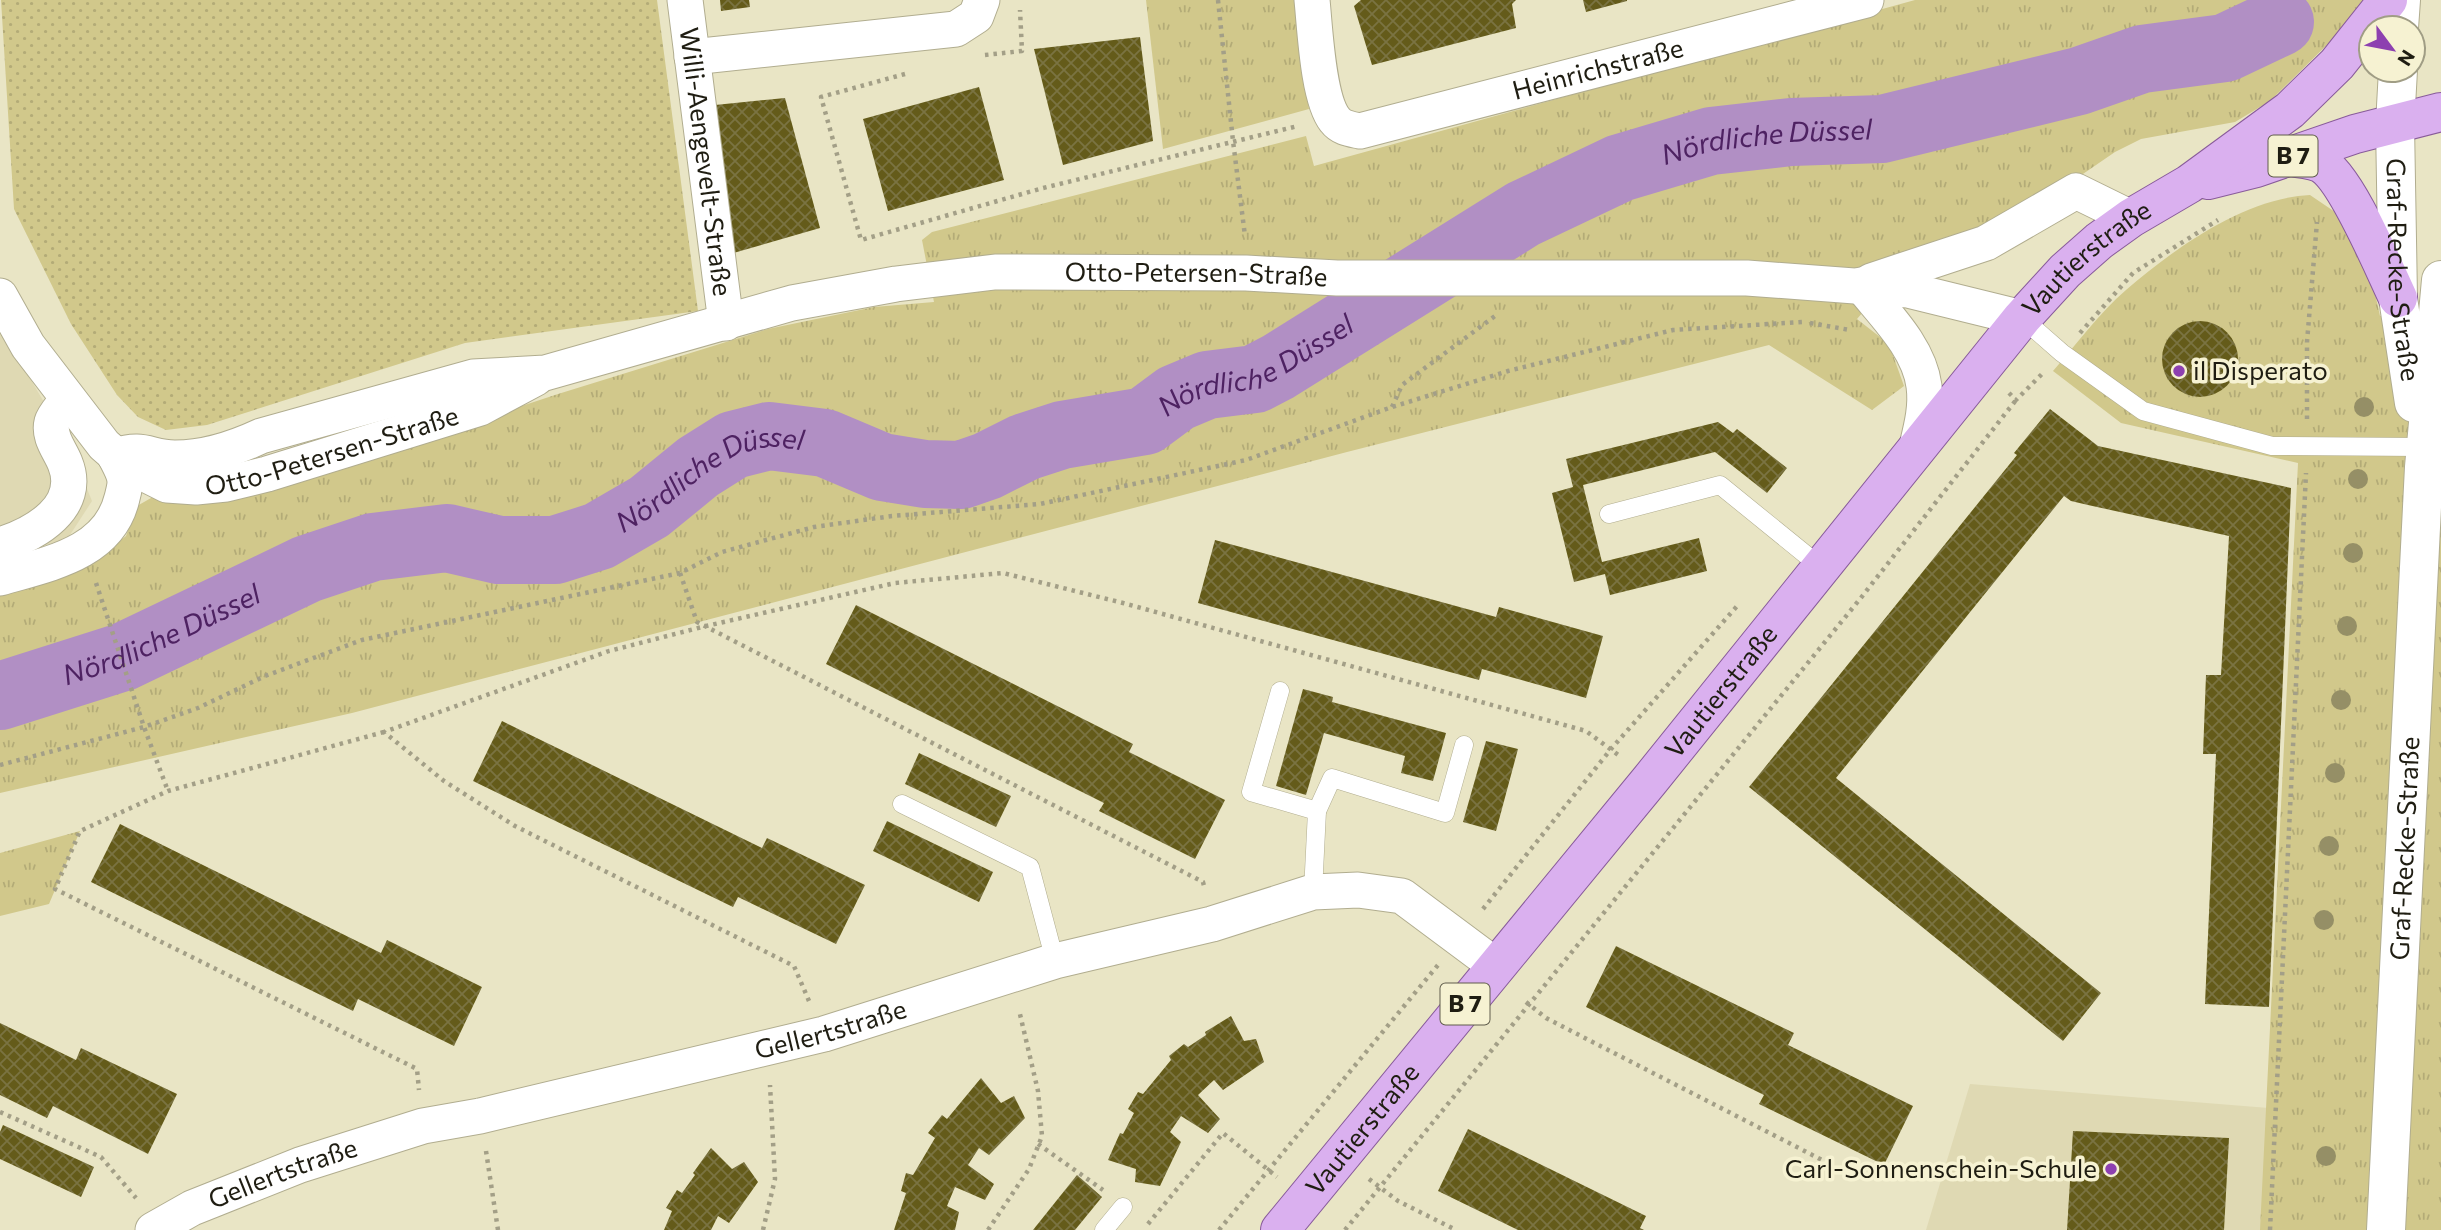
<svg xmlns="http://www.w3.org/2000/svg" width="2441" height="1230" font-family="Commissioner,sans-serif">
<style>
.built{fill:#dfd9b3}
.grass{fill:url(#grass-tufts)}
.garden{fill:url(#garden-dots)}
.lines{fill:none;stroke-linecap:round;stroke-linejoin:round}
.river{stroke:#b18fc4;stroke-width:68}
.building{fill:url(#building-cross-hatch)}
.service-casing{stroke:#b1ad8f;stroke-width:19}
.minor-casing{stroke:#b1ad8f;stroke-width:37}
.tertiary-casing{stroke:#b1ad8f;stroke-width:40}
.primary-casing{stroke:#885b9a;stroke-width:40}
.path{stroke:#a39f87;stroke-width:4.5;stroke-dasharray:3.5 5;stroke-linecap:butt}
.service{stroke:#fff;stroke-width:18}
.minor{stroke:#fff;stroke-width:35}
.tertiary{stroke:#fff;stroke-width:38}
.primary{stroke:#dab0ef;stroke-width:38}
.tree{fill:#958f66}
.poi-dot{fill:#8d40b0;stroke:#f6f2d2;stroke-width:2.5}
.labels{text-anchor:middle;stroke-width:7;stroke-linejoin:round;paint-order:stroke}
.shield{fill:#f6f2d2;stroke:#605d4c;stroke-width:2}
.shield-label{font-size:24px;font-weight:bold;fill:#1f1d12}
.street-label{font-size:26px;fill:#1f1d12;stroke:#f6f2d2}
.poi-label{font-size:26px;fill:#1f1d12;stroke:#f6f2d2;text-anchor:start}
.water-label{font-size:28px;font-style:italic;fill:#4e2262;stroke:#f6f2d2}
</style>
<defs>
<pattern id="grass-tufts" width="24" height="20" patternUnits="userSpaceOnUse" patternTransform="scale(1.75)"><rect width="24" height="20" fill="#d1c88b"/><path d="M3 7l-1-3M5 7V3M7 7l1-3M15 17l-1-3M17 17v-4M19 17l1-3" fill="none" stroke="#b3ab77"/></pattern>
<pattern id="garden-dots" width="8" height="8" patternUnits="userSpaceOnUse" patternTransform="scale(1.75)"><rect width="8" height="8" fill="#d1c88b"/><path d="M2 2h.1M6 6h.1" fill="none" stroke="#b3ab77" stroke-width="1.8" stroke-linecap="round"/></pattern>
<pattern id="building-cross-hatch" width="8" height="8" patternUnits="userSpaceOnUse" patternTransform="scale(1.75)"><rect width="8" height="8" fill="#645b1a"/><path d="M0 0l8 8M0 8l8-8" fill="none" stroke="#7a7342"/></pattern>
</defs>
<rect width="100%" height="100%" fill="#e9e5c5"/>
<g class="built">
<path d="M0,327l69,118 23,56 -24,37 -68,22z"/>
<path d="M1970,1084l311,25 -5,121h-350z"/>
</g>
<g class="grass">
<path d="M1146,0h150l13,109 -146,40z"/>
<path d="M1915,0h450l-15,22 -80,79 -35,21 -94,17 -26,13 -35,24 -68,38 -97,37 -58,68 32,25 15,42 -32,24 -103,-65 -422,107 -995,261 -352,80v-202l102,-36 24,-19 11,-30 21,-12 210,-37 190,-63 210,-65 106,-22 60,-5 -12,-62 10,-8 374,-96 8,30z"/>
<path d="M2310,195l28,19 36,75 6,27 61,-4v918h-181l38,-767 -177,-40 -68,-52c22,-25 47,-59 73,-81 49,-42 118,-92 184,-95z"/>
<path d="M80,831l-31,73 -49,12v-63z"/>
</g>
<path class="garden" d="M1,0h656l41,311 -233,32 -258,82 -41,5 -28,-13 -21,-22 -46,-71 -57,-115z"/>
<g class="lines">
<path class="river" id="s1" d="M0,696l123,-39 184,-88 66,-22 74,-9 52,12h56l44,-14 50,-29 49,-40 35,-22 36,-9 56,7 57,24 43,7 36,1 26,-9 38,-19 37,-12 83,-14 31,-23 31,-13 48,-6 23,-12 245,-153 97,-46 91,-27 80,-9 91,-3 197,-48 63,-22 83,-11 55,-26"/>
</g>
<g class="building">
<path d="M720,0h29l1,7 -29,4z"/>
<path d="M1361,0h155l-4,4 4,24 -144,37 -18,-59z"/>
<path d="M1583,0h44v1l-41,11z"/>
<path d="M1140,37l13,104 -90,24 -29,-116z"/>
<path d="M979,87l25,93 -116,31 -25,-92z"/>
<path d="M785,98l35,130 -90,26 -15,-149z"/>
<circle cx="2200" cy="359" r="38"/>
<path d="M2050,409l48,37 193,42 -22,519 -64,-3 11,-250h-13l3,-79h15l8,-139 -141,-31 -17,-4 -7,-5 -228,282 265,215 -38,48 -314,-254 268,-332 -3,-2z"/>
<path d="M1718,422l15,11 4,-4 50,39 -20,25 -52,-41 -132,33 19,77 97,-24 8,33 -97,24 -5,-21 -31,8 -22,-89 21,-6 -7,-28z"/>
<path d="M1215,540l281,77 3,-10 104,29 -17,62 -104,-29 -3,11 -281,-77z"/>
<path d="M856,605l277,139 -4,8 96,48 -30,59 -96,-48 5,-8 -278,-139z"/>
<path d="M1303,689l30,8 -1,5 114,31 -13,48 -32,-8 4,-17 -81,-23 -18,62 -30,-9z"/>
<path d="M502,721l260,127 5,-10 98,47 -29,59 -98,-47 -5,10 -260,-126z"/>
<path d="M1486,741l32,8 -22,82 -33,-9z"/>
<path d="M919,753l92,43 -15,31 -91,-43z"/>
<path d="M887,821l106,51 -14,30 -106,-51z"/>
<path d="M120,824l261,129 6,-13 95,47 -28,59 -96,-47 -5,12 -262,-129z"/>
<path d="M1616,946l178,87 -6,12 125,61 -29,59 -125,-61 5,-9 -178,-88z"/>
<path d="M1231,1016l13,25 12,-2 8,23 -41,28 -9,-10 -16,15 22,24 -12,14 -27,-17 -11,16 11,10 -21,44 -25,-4 1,-13 -28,-9 12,-27 3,1 11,-21 -6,-4 10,-17 5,2 28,-34 -2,-4 15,-12 4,3 18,-12 -1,-3z"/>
<path d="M0,1023l76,37 5,-12 96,46 -29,60 -95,-48 -6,12 -47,-23z"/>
<path d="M981,1078l20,25 13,-7 11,22 -36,37 -10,-7 -11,17 26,19 -9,16 -30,-13 -8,19 12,6 -4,18h-61l12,-37 -5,-2 5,-18 7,2 22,-37 -7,-5 14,-18 5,4z"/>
<path d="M3,1125l91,42 -13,30 -81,-38v-27z"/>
<path d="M1468,1129l178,87 -6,12 4,2h-126l-80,-39z"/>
<path d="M2073,1131l156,7 -5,92h-157z"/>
<path d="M711,1148l21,21 12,-7 14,20 -29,41 -11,-7 -7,14h-47l8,-19 -6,-3 11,-18 5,3 13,-18 -2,-2z"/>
<path d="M1077,1175l25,22 -27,33h-42z"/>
</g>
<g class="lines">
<g class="service-casing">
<g id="service">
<path d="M2022,318l40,35 81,58 129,35 149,1"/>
<path d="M1609,514l111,-29 101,82"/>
<path d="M1280,691l-29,101 66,19 -4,81"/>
<path d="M902,804l128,63 25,94"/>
<path d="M1317,811l15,-33 113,35 19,-68"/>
<path d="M1104,1230l19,-23"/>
</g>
</g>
<g class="minor-casing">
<g id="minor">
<path id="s2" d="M685,0l41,323"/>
<path id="s3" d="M1312,0c3,29 6,99 23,120 6,8 15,9 25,11l506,-131"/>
<path d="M692,57l264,-28 20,-13 6,-16"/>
<path d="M1871,281l115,-38 90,-52 55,27"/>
<path d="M1861,285c23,29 58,62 63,101 3,22 -3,43 -8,64"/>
<path id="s4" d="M0,296l28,50 76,99 23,20 40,20 29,2 30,-3 41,-10 213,-66 56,-30"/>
<path id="s5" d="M115,456c30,-10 34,2 60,2 30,0 58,-9 86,-22l212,-59 72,-4 247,-70 104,-19 99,-12 251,1 91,5h410l161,12 114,28"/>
<path d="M0,545c35,-11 83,-38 65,-82 -5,-13 -17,-26 -13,-41 2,-7 11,-16 15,-22"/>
<path d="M0,578c47,-14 109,-24 122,-80 1,-4 3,-11 3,-16 0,-8 -6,-18 -10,-26"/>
<path id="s6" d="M153,1230l39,-22 108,-43 123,-39 57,-10 344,-82 231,-73 157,-37 101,-32 45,-2 44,6 94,70"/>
</g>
</g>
<g class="tertiary-casing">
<g id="tertiary">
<path d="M2399,28l2,-28"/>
<path id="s7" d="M2398,70l-3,54 3,174 16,105"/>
<path id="s8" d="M2386,1230l38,-763 17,-187"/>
</g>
</g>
<g class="primary-casing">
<g id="primary">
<path d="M2288,157c11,1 22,2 32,6 26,13 64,106 78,135"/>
<path d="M2208,180l48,-12 99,-34 86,-22"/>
<path id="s9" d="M1280,1230l370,-450 372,-462 43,-47 34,-30 32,-23 58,-34 101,-74 47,-46 51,-64"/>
</g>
</g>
<g class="path">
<path d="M1218,0l15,141 12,95"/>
<path d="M985,55l37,-4 -2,-41"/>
<path d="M905,74l-84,23 40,143 182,-52 255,-62"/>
<path d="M1810,323l40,7"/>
<path d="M2080,333l53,-60 85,-53"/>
<path d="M2009,393l7,7 27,-27"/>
<path d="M1392,407l10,-22 93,-69"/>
<path d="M2307,419v-77l10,-120"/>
<path d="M680,573l17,49 506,260 2,8"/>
<path d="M96,583l48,144 24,64"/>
<path d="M384,732l-216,59 -88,40 -25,58 362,180 2,21"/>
<path d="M0,765l144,-38 54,-19 67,-32 97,-36 318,-67 42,-21 92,-25 78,-11 148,-12 206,-44 146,-53 116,-36 165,-41 129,-8"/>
<path d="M1483,909l128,-160 127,-144"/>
<path d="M809,1001l-15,-35 -279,-140 -71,-45 -60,-49 225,-81 97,-25 189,-43 108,-10 120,30 463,128 35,26"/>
<path d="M1526,1002l20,16 278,143"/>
<path d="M0,1112l101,45 35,41"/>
<path d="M1038,1144l65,46"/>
<path d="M486,1151l12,79"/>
<path d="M1369,1179l29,22 58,29"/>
<path d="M1148,1224l75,-91 54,44"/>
<path d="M763,1230l12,-51 -5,-94"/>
<path d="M988,1230l41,-61 13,-33 -4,-45 -19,-81"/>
<path d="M1219,1230l219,-265"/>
<path d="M1345,1230l515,-631 156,-199"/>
<path d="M2270,1230l36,-757"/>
</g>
<use href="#service" class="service"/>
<use href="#minor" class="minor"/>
<use href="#tertiary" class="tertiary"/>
<use href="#primary" class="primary"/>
</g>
<g class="tree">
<circle cx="2364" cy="407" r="10"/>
<circle cx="2358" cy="479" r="10"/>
<circle cx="2353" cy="553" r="10"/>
<circle cx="2347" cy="626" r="10"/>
<circle cx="2341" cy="700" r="10"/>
<circle cx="2335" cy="773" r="10"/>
<circle cx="2329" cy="846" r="10"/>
<circle cx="2324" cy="920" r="10"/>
<circle cx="2326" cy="1156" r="10"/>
</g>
<g class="poi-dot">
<circle cx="2179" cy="371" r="7"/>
<circle cx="2111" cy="1169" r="7"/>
</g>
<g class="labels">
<g class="shield">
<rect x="2268.5" y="135.5" width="49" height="41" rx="5"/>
<rect x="1440.5" y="983.5" width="49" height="41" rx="5"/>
</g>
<g class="shield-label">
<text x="2293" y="164">B 7</text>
<text x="1465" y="1012">B 7</text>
</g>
<g class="street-label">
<text dy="9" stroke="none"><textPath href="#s3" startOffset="397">Heinrichstraße</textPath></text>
<text dy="9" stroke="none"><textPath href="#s2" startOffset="163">Willi-Aengevelt-Straße</textPath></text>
<text dy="9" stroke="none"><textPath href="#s9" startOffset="1264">Vautierstraße</textPath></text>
<text dy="9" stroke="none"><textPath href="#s7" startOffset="200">Graf-Recke-Straße</textPath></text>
<text dy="9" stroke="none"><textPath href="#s5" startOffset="1106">Otto-Petersen-Straße</textPath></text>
<text dy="9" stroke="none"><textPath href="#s4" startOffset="427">Otto-Petersen-Straße</textPath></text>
<text dy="9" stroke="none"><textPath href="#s9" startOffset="696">Vautierstraße</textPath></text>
<text dy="9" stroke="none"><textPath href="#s8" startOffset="382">Graf-Recke-Straße</textPath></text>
<text dy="9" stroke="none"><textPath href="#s6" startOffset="709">Gellertstraße</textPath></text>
<text dy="9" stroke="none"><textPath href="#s9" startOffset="130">Vautierstraße</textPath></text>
<text dy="9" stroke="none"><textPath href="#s6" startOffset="142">Gellertstraße</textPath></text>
</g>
<g class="poi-label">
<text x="2193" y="380">il Disperato</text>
<text x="2097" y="1178" text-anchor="end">Carl-Sonnenschein-Schule</text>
</g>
<g class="water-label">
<text dy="10" stroke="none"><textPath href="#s1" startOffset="1916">Nördliche Düssel</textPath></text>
<text dy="10" stroke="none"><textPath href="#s1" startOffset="1349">Nördliche Düssel</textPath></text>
<text dy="10" stroke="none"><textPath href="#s1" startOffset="761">Nördliche Düssel</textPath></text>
<text dy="10" stroke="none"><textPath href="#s1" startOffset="173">Nördliche Düssel</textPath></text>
</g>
</g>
<g transform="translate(2392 49) rotate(122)"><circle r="33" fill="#f6f2d2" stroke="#a09d85" stroke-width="2"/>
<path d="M0-5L12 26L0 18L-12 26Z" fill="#8d40b0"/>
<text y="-10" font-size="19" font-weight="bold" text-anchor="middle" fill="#1f1d12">N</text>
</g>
</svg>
